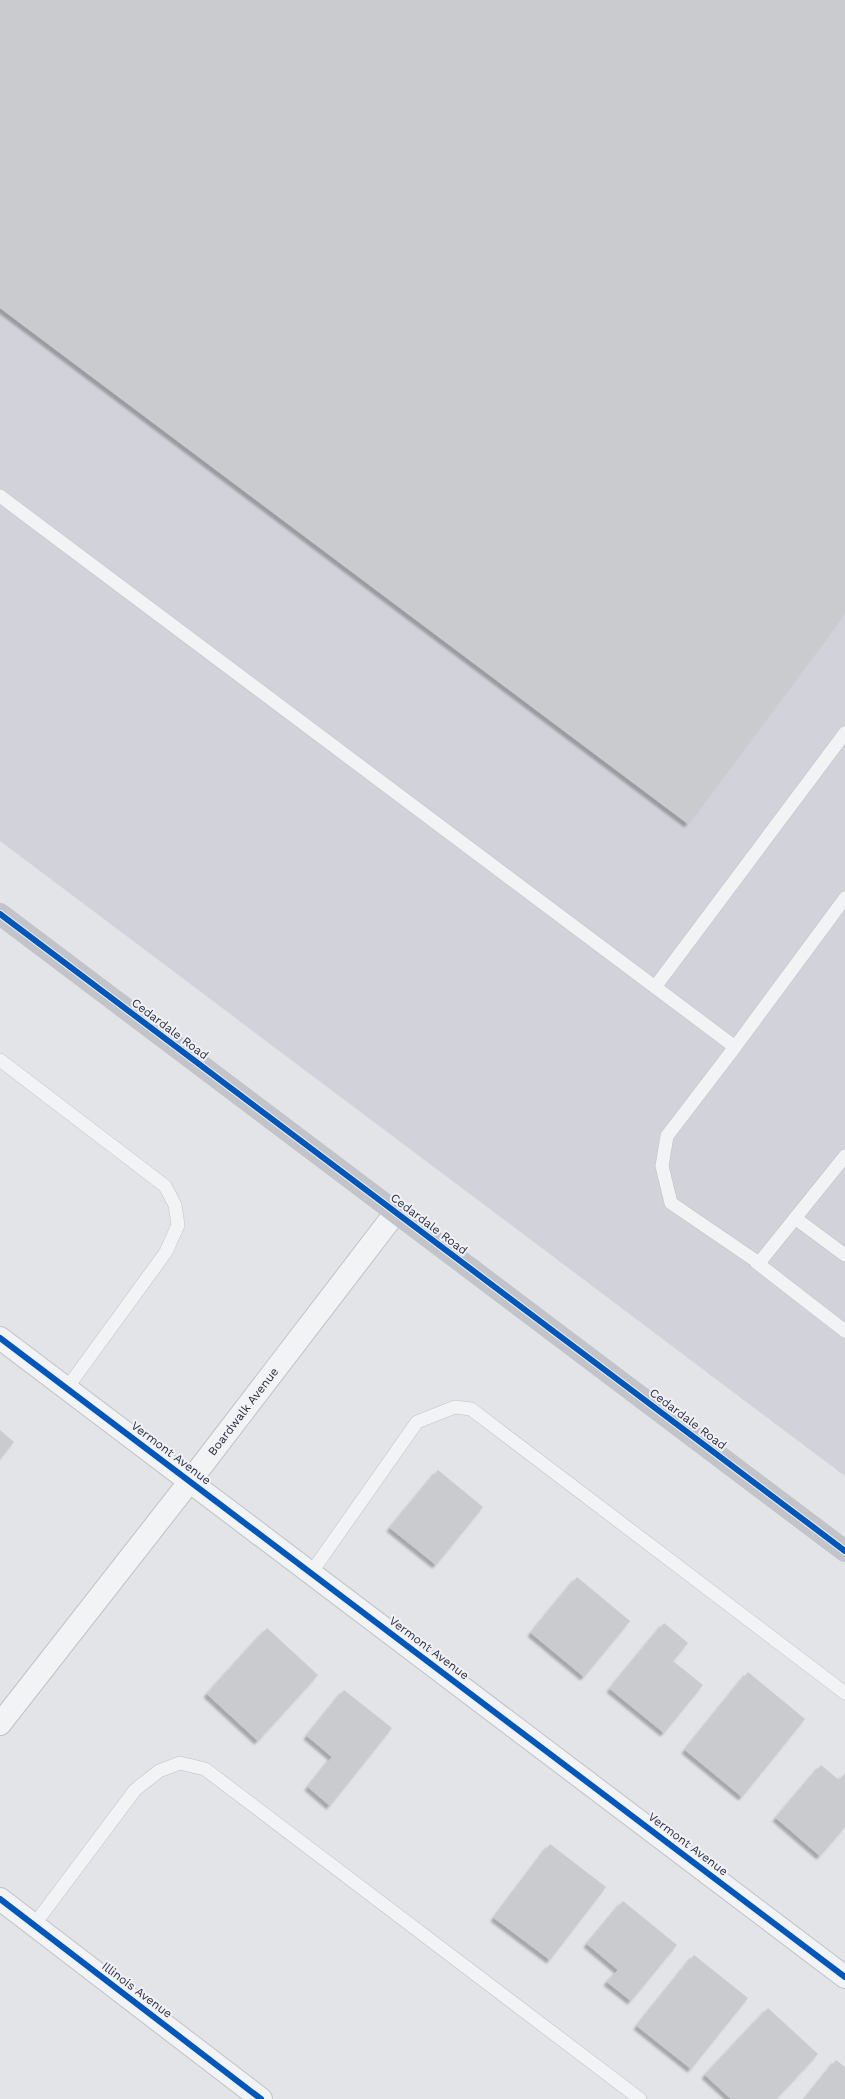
<svg xmlns="http://www.w3.org/2000/svg" width="845" height="2099" font-family="'Work Sans',sans-serif">
<style>
.built{fill:#d2d3da}
.building{fill:#c9cbce;filter:url(#shadow)}
.lines{fill:none;stroke-linecap:round;stroke-linejoin:round}
.lane-casing{stroke:#c1c2c5;stroke-width:14}
.street-casing{stroke:#c1c2c5;stroke-width:24}
.lane{stroke:#f2f3f5;stroke-width:13}
.street{stroke:#f2f3f5;stroke-width:22}
.secondary{stroke:#c3c4c9;stroke-width:22}
.cycleway-casing{stroke:#f1f2f7;stroke-width:8}
.cycleway{stroke:#0057b8;stroke-width:6}
.labels{text-anchor:middle;stroke-width:4;stroke-linejoin:round;paint-order:stroke}
.street-label{font-size:12px;fill:#2b2f40;stroke:#f1f2f7}
</style>
<defs>
<filter id="shadow"><feDropShadow dx="-3.5" dy="3.5" stdDeviation="1" flood-color="#0004"/></filter>
</defs>
<rect width="100%" height="100%" fill="#e3e4e7"/>
<path class="built" d="M0,0h845v1476l-845,-635z"/>
<g class="building">
<path d="M0,0h845v613l-157,211 -688,-516z"/>
<path d="M0,1430l14,12 -14,17z"/>
<path d="M438,1470l45,37 -47,58 -46,-37z"/>
<path d="M577,1577l53,44 -46,56 -53,-44z"/>
<path d="M664,1623l24,20 -15,18 30,24 -39,48 -54,-44z"/>
<path d="M267,1628l51,47 -60,66 -51,-47z"/>
<path d="M748,1672l57,47 -63,78 -57,-47z"/>
<path d="M344,1690l48,38 -62,78 -22,-19 24,-30 -25,-21z"/>
<path d="M821,1765l18,15 6,-7v54l-25,29 -44,-38z"/>
<path d="M550,1844l56,43 -56,73 -56,-42z"/>
<path d="M623,1901l54,44 -46,56 -24,-19 11,-12 -31,-26z"/>
<path d="M694,1955l54,43 -57,71 -54,-43z"/>
<path d="M768,2008l50,46 -42,45h-45l-26,-24z"/>
<path d="M836,2060l9,7v32h-40z"/>
</g>
<g class="lines">
<g class="lane-casing">
<g id="lane">
<path d="M0,496l735,551 110,-149"/>
<path d="M655,987l190,-254"/>
<path d="M735,1047l-68,89 -5,30 9,37 88,60 86,-107"/>
<path d="M0,1060l165,126 10,19 3,20 -12,27 -99,136"/>
<path d="M795,1218l50,37"/>
<path d="M756,1262l89,69"/>
<path d="M311,1573l106,-151 38,-15 16,2 374,284"/>
<path d="M34,1925l101,-135 24,-19 21,-8 25,6 435,330"/>
</g>
</g>
<g class="street-casing">
<g id="street">
<path d="M0,1338l845,639"/>
<path id="s1" d="M0,1724l190,-243 206,-269"/>
<path d="M0,1899l261,200"/>
</g>
</g>
<use href="#lane" class="lane"/>
<use href="#street" class="street"/>
<path class="secondary" d="M0,914l845,637"/>
<g class="cycleway-casing">
<g id="cycleway">
<path d="M0,914l845,637"/>
<path d="M0,1338l845,639"/>
<path d="M0,1899l261,200"/>
</g>
</g>
<use href="#cycleway" class="cycleway"/>
</g>
<g class="labels">
<g class="street-label">
<text transform="translate(170 1029) rotate(37)" y="4">Cedardale Road</text>
<text transform="translate(429 1224) rotate(37)" y="4">Cedardale Road</text>
<text dy="4" stroke="none"><textPath href="#s1" startOffset="396">Boardwalk Avenue</textPath></text>
<text transform="translate(688 1419) rotate(37)" y="4">Cedardale Road</text>
<text transform="translate(171 1453) rotate(37)" y="4">Vermont Avenue</text>
<text transform="translate(429 1648) rotate(37)" y="4">Vermont Avenue</text>
<text transform="translate(688 1844) rotate(37)" y="4">Vermont Avenue</text>
<text transform="translate(137 1990) rotate(37)" y="4">Illinois Avenue</text>
</g>
</g>
</svg>
